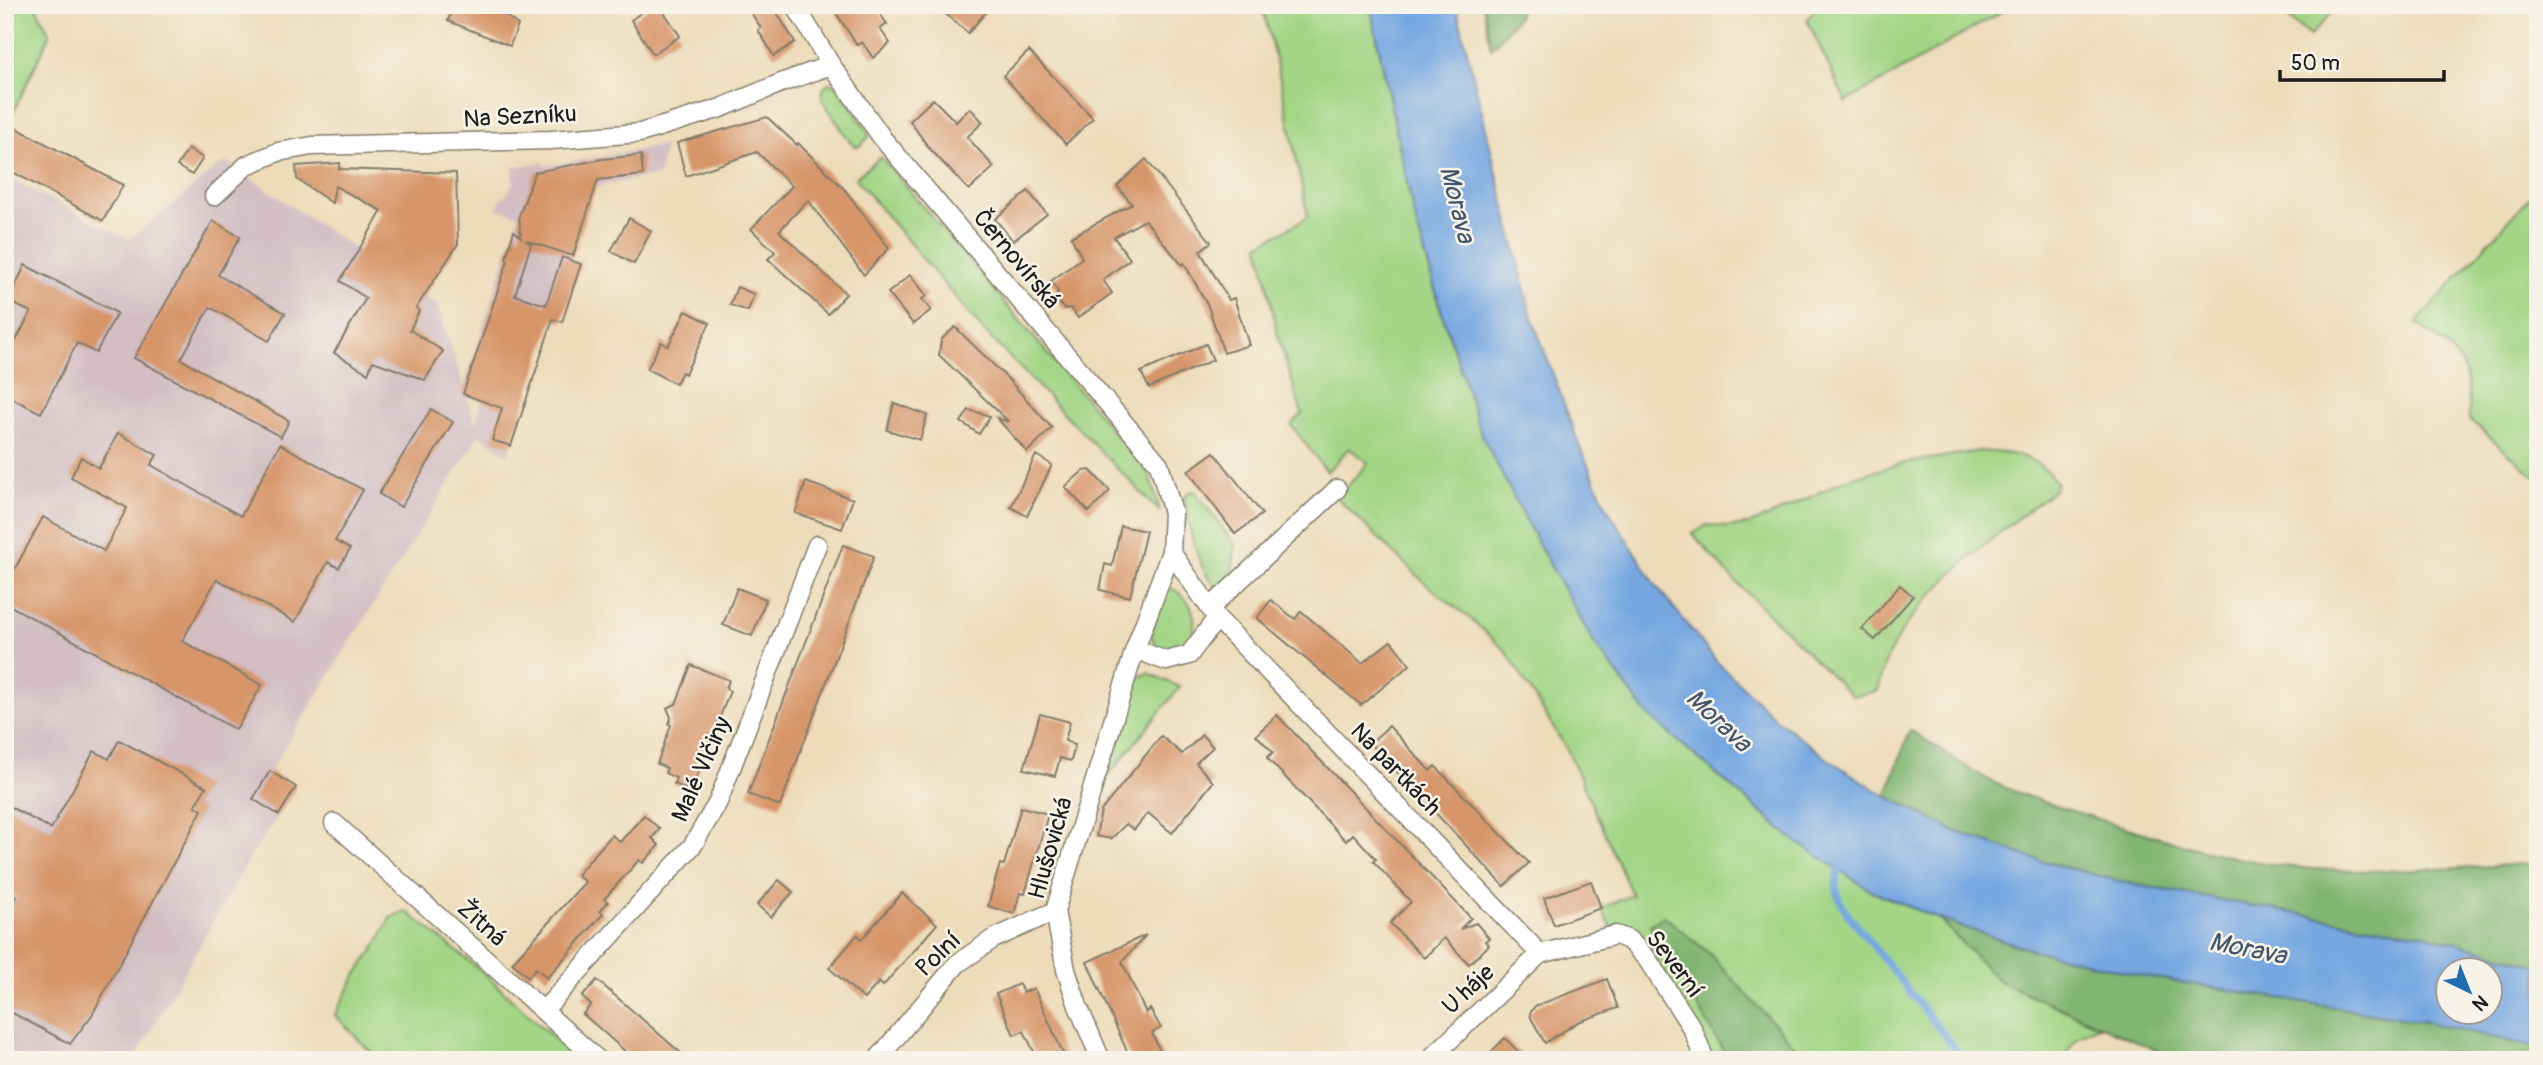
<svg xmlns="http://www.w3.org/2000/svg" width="2543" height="1065" font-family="Pangolin,sans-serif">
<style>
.industrial{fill:#d2bec3;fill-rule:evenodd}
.green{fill:#a2d585;stroke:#5f7850;stroke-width:2}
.forest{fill:#81b672;stroke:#4e6947;stroke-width:2}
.water{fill:#76a7e1;stroke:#49627e;stroke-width:2;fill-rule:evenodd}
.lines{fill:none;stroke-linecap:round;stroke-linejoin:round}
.stream{stroke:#76a7e1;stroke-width:7}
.building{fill:#d7966a}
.minor-casing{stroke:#847c6a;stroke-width:21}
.minor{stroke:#fff;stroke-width:18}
.labels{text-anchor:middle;stroke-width:5;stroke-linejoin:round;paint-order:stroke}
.street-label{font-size:24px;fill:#1c1c1c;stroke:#f7f3e8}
.water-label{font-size:26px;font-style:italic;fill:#40546b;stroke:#f7f3e8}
</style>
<rect width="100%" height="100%" fill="#f7f3e8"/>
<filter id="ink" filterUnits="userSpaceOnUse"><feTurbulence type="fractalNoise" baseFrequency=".0143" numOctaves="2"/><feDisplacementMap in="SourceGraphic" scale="14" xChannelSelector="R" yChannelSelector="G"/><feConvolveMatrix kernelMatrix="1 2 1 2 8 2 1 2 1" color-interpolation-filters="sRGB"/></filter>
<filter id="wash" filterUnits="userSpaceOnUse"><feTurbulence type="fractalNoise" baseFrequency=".00686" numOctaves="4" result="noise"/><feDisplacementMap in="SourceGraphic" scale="28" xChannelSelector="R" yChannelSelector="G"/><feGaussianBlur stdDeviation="1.57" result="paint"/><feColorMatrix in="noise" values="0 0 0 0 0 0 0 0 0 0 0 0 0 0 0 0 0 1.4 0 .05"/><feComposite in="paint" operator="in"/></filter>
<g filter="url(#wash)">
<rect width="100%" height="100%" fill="#eddcb9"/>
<path class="industrial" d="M665,145l-6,30 -64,12 -24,73 10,4 -19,58 -9,-3 -2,4 -43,132 -29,-20 -209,336 -17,28 26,16 -30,44 -115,201h-120l-9,-5v-879l125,64 95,-79 212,144 27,82 55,-172 -23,-7 7,-13 2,1 9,-14 -2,-15 32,-5 1,4zM467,396l15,5 -7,22z"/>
<g class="green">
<path d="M5,5h30l15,30 -42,88 -3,-1z"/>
<path d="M1262,5h108l43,206 27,96 42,129 58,111 54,96 53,71 144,124 81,53 67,28 60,62 101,45c-16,4 -31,17 -35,34h-359l-52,-107 -22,-21 -21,-5 -10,-19 31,-13 -63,-142 -63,-102 -34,-31 -46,-36 -89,-86 31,-35 -19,-15 -22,24 -36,-47 11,-11 -24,-78 -19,-91 49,-28 -27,-134z"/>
<path d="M1818,5h195l-167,97 -39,-82z"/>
<path d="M2272,5h66l-28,31z"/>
<path d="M828,83l8,2 31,45 2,7 -9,9 -4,1 -6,-5 -28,-43 1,-11z"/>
<path d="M881,157l268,316 11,39 -178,-183 -127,-151z"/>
<path d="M2535,191l3,4v284l-69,-60c0,-12 0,-26 -2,-39 -4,-26 -31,-42 -51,-57z"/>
<path d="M1979,451c35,3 54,1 78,32l-3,7c-58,46 -168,123 -176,201l-26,5 -125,-123 -34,-39 14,-9 20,2 21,-2 38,-16 58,-29 56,-16z"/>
<path d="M1195,491l40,54c-1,17 -1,36 -20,42 -20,-25 -26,-59 -31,-90l5,-5z"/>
<path d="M1172,588c48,27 7,86 -16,57 -3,-4 -5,-10 -4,-15 1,-12 8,-25 11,-37z"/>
<path d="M1148,673l32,14 -75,93 29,-95 7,-9z"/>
<path d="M406,911l77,61 94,88h-203l-4,-9 -35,-36 20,-38 24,-36 11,-23z"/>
</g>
<g class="forest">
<path d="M1483,5h39l-4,12 -27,32z"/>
<path d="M1910,730c30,19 59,41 91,56 32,14 67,24 101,34 68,22 140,44 212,49 74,5 150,-1 224,-6v103l-114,-32 -69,-10 -224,-40 -90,-23 -84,-29 -71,-36z"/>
<path d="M1664,916l46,38 97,106h-78l-79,-135z"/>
<path d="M1939,919l87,29 117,28 284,46 97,21 14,5v12h-359l-180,-79z"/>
</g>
<path class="water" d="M1370,5h86l75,310 50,135 26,58 48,76 63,79 57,55 53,41 58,37 71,36 84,29 90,23 224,40 69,10 114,32v82l-111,-26 -284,-46 -117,-28 -87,-29 -67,-28 -81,-53 -144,-124 -53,-71 -54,-96 -58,-111 -42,-129 -27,-96zM2448,970h42v42h-42z"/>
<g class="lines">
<path class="stream" d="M1843,861c-10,22 -9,29 3,51l118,148"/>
</g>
<g id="blocks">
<g class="building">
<path d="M454,5h47l-2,6 19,14 -8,21 -62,-25z"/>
<path d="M652,5h7l21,31 -27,18 -22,-34z"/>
<path d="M746,5h26l23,37 -21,14 -16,-26 3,-2z"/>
<path d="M847,5h27l13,19 -7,5 10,14 -17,15 -11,-16 -5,3 -21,-32z"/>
<path d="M935,5h57l-24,28z"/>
<path d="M1029,51l64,67 -27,26 -63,-68z"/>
<path d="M933,99l23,23 14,-14 13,14 -16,15 27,30 -25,23 -40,-42 -19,-27z"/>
<path d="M767,117l30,28 1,-2 47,47 44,58 -25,27 -56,-75 -29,31 67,63 -18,20 -60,-55 7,-7 -24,-23 41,-43 -35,-34 -71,24 -9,-33z"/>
<path d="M5,122l118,63 -20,36 -98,-53z"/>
<path d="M188,149l15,9 -11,17 -15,-9z"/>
<path d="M641,155l2,20 -45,5 -25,76 -48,-16 6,4 -16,51 31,10 16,-48 19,7 -19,58 -9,-3 -42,127 -19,-6 10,-32 -39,-14 45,-134 -2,-2 8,-27 7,6 -2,-21 16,-44 67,-13z"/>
<path d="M1146,159l65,83 -11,9 29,49 5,-2 15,47 -25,8 -16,-47 -24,-43 -2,2 -37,-45 -31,17 16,22 -27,21 9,13 -34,25 -7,-10 -7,1 -8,-11 2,-7 -7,-10 31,-23 -11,-21 61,-33 -15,-18z"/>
<path d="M340,163l-1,6 117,4 2,71 -42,64 3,3 -9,19 33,21 -18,29 -52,-19 -5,12 -34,-20 32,-55 -26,-17 42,-70 -47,-25 -3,17 -35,-24 -1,-13z"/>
<path d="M1028,191l19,23 -34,27 -18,-22z"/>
<path d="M629,218l22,13 -17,33 -23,-13z"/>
<path d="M213,221l27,16 -22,38 67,38 -16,28 -59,-34 -29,52 108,62 -8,16 -147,-79z"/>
<path d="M25,265l92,48 -21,40 -19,-10 -36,70 -36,-18v-34l26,-49 -23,-11z"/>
<path d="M910,275l17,21 -5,3 9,11 -18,14 -25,-31z"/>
<path d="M737,287l17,7 -6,17 -18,-6z"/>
<path d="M686,311l24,12 -25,51 -3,-2 -6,12 -29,-15 14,-27 7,4z"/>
<path d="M955,327l54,53 43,48 -25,24 -30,-34 12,4 -70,-67 2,-15z"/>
<path d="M1206,344l7,16 -64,28 -8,-16z"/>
<path d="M894,403l33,12 -7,25 -33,-10z"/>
<path d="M431,409l22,13 -52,85 -22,-13z"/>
<path d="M969,410l21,6 -11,18 -18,-12z"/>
<path d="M118,433l39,22 -6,10 90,51 39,-72 83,46 -28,51 15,8 -11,19 -11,-6 -33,60 -78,-43 -35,62 80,44 -26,45 -231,-127v-16l38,-70 61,34 23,-43 -56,-31 10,-20 18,11z"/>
<path d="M1214,452l48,62 -27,20 -47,-63z"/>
<path d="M1036,455l16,10 -25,51 -16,-9z"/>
<path d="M1090,470l20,21 -21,21 -24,-25 18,-16z"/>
<path d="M806,482l47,17 -11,30 -47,-16z"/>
<path d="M1121,526l25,5 -16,66 -30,-7 5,-26 7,2z"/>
<path d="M843,545l31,11 -94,250 -32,-12z"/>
<path d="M1900,585l13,11 -38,44 -13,-11z"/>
<path d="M737,588l29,11 -14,37 -29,-11z"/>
<path d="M1271,600l24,19 6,-8 61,52 29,-22 19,24 -49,40 -104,-87z"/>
<path d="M691,665l38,15 -3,9 4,2 -39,100 -17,-7 2,-6 -11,-5 2,-5 -10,-4 14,-39 -2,-1 2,-7 -4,-9 9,-4z"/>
<path d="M1040,714l30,8 -5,19 10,4 -4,16 -11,-3 -5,18 -31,-7z"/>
<path d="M1277,715l194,203 -11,11 16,-6 13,15 -4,3 4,4 -20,19 -25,-26 -20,20 -34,-35 21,-21 -38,-41 3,-2 -23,-25 -7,7 -79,-83 6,-6 -17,-17z"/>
<path d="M1389,726l41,45 5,-5 94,97 -25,23 -134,-143z"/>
<path d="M1202,735l11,12 -17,16 17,19 -41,51 -24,-20 -14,17 -8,-6 -15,15 -15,-3 5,-25 60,-75 21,18z"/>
<path d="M119,740l87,47 -11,19 7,4 -110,205 -22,29 -65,-35v-90l12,-22 -12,-6v-87l46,25 43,-78 15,8z"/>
<path d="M270,771l26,16 -17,28 -26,-16z"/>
<path d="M1021,807l27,7 -23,80 -5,-1 -6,21 -26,-8 12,-42 4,1z"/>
<path d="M644,815l16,14 -8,9 7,7 -16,18 -4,-3 -35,39 4,3 -8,9 3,3 -56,64 -11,-10 -8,9 -16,-14 73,-81 -8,-7 17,-20 18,-20 8,7z"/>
<path d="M779,880l14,12 -22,25 -14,-12z"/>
<path d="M1591,881l10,27 -47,17 -10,-27z"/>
<path d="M902,893l35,31 -54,62 -4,-4 -15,17 -35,-31 28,-33 5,4z"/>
<path d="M1146,935l-24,27 24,51 4,-4 11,19 -9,5 12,27h-33l-44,-98z"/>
<path d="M1607,979l11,29 -40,14 -33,21 -14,-25 -1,-5 5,-7z"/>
<path d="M597,980l30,26 62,54h-54l-52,-46 8,-9 -9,-8z"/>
<path d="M1019,984l4,9 11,-5 32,72h-28l-14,-29 -10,4 -18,-41z"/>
<path d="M1505,1038l21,22h-43z"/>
</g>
</g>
</g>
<g filter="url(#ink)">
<use href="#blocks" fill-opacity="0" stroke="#847c6a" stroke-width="2"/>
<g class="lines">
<g class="minor-casing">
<g id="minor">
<path d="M795,5l36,60 52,74 276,325 14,49 -2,39 -36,97 -80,262 11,59 12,36 23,54"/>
<path d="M214,196l33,-31 31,-13 34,-6 239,-6 89,-7 81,-25 60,-25 50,-18"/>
<path d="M1171,552l46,66 323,336"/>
<path d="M1210,608l127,-119"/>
<path d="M1135,649l31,12 23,-6 28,-37"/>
<path d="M334,823l264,237"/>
<path d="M544,1010l149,-165 25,-43 99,-257"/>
<path d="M877,1060l80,-96 36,-25 62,-28"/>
<path d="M1429,1060l111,-106 76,-19 13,5 18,19 45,69 13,32"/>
</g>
</g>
<use href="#minor" class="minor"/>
</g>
</g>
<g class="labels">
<g class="street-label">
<text transform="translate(520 116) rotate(-3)" y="8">Na Sezníku</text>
<text transform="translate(1017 259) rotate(50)" y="8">Černovírská</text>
<text transform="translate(701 769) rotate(-66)" y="8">Malé Vlčiny</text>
<text transform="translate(1396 769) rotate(46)" y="8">Na partkách</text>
<text transform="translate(1050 848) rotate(-74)" y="8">Hlušovická</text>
<text transform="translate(482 923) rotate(42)" y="8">Žitná</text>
<text transform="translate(938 954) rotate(-44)" y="8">Polní</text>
<text transform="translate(1675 964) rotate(53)" y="8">Severní</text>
<text transform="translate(1468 989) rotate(-43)" y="8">U háje</text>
</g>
<g class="water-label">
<text transform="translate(1458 204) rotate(76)" y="9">Morava</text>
<text transform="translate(1719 720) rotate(43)" y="9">Morava</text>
<text transform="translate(2248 948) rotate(11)" y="9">Morava</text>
</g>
</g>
<rect width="2543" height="1065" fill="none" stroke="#f7f3e8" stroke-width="28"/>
<g transform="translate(2469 991) rotate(137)"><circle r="33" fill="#f7f3e8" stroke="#9f9d96" stroke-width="2"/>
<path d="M0-5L12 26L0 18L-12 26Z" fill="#1f6fb2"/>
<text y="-10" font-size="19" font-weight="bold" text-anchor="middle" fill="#1c1c1c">N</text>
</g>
<path d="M2280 70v10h164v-10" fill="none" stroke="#1c1c1c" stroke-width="3.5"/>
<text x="2291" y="70" font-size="21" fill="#1c1c1c" stroke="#f7f3e8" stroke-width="5" paint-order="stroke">50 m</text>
</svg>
